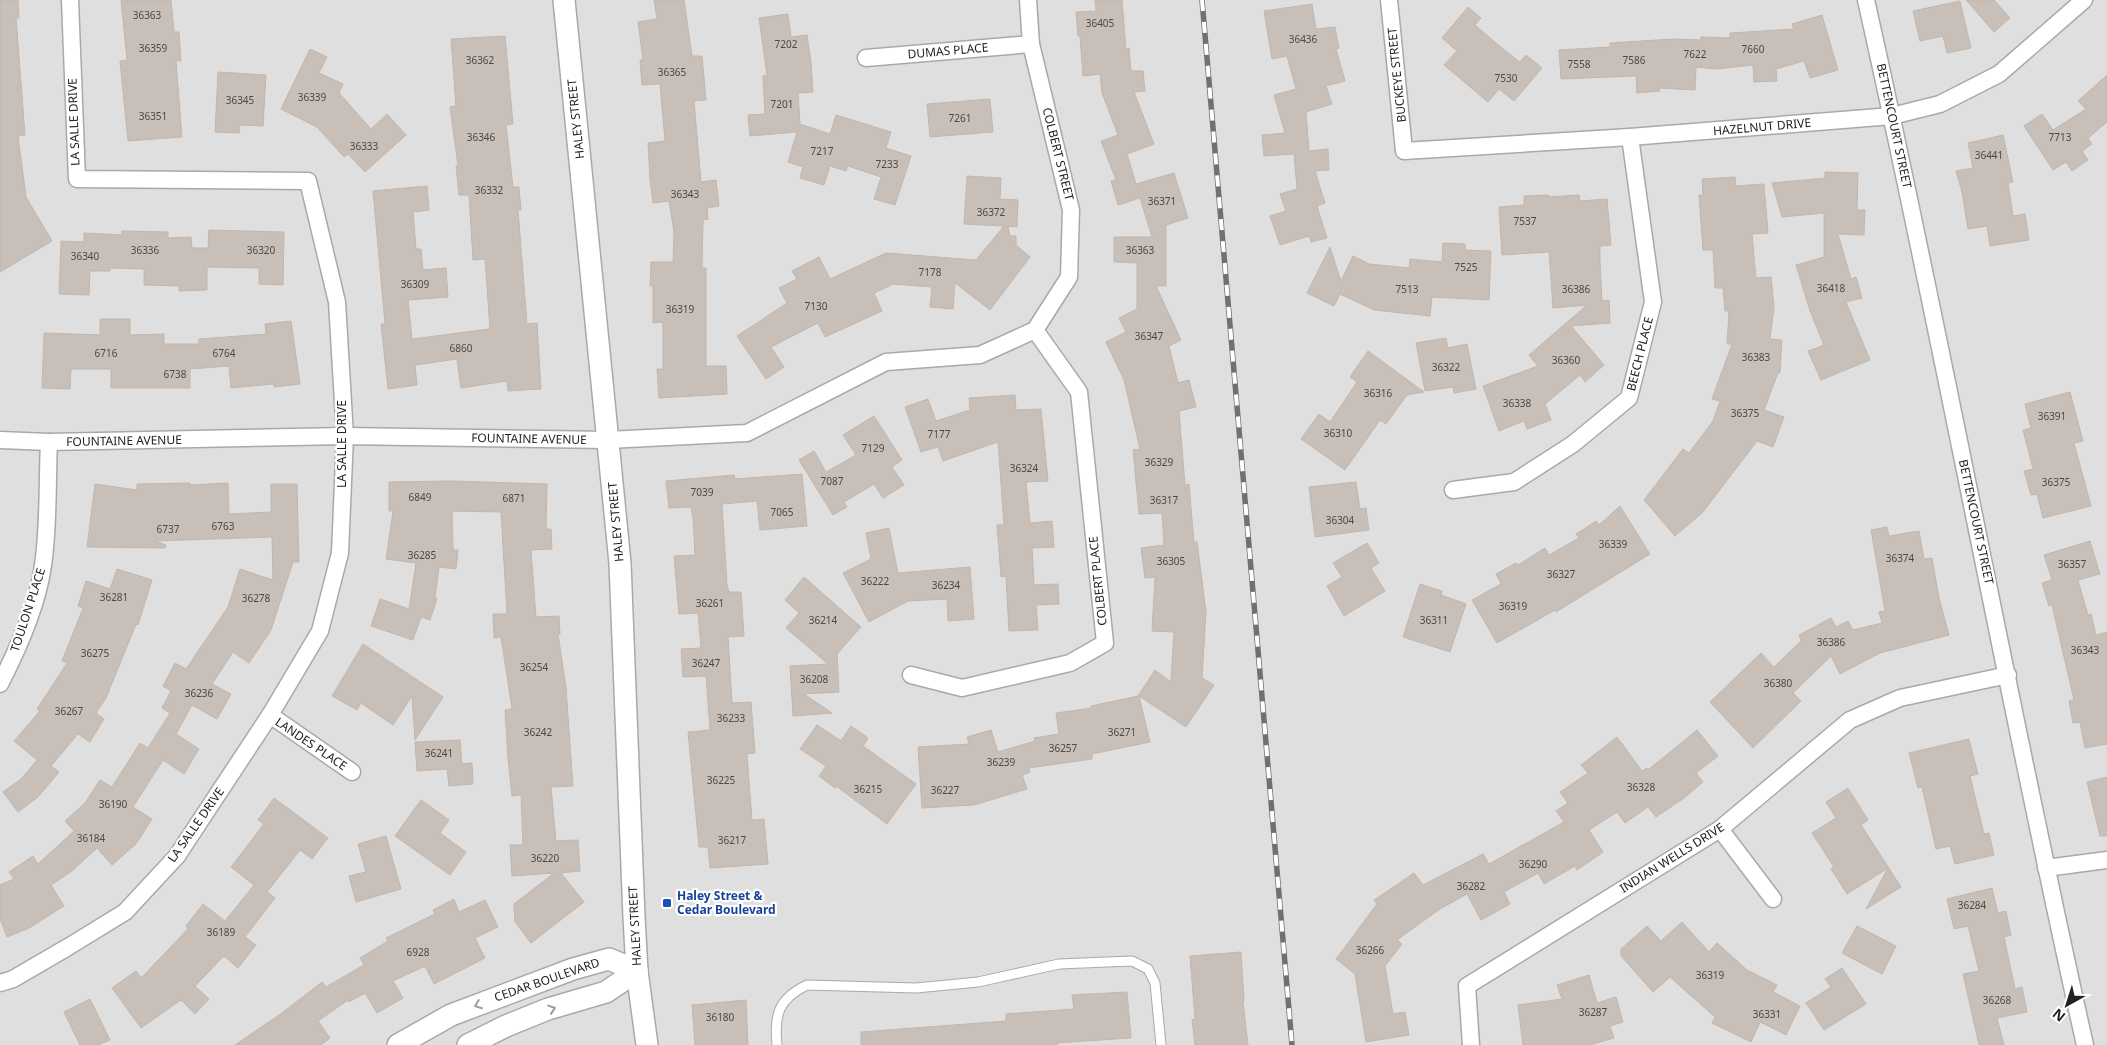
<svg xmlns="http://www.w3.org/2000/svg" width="2107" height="1045" font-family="'Noto Sans',sans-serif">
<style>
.residential{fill:#e0dfdf}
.building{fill:#c7bfb8;stroke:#c4b6ab}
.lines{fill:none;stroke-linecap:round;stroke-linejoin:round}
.service-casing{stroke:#a9a9a9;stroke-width:11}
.minor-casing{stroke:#a9a9a9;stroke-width:19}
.tertiary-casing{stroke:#a9a9a9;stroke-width:24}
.service{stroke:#fff;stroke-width:9}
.minor{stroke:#fff;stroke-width:16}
.tertiary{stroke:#fff;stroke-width:21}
.rail-casing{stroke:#707070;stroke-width:5.5}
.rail{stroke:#fff;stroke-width:4;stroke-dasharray:11;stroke-linecap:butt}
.oneway{stroke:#9c9c9c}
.transit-dot{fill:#1a4fb4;stroke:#fff;stroke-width:2}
.labels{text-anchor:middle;stroke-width:4.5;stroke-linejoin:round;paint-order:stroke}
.number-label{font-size:10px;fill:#4b4948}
.street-label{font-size:12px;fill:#222;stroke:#fff}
.transit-label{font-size:12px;font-weight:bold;fill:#164399;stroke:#fff;text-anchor:start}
</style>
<rect width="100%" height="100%" fill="#f2efe9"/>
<rect class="residential" x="0" y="0" width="2107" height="1045"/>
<g class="building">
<path d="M0,0h18l1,18h-3l9,117 -7,1 8,61 26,44 -52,31z"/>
<path d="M121,0h50l3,32h5l2,29h-5l6,76 -54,4 -8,-80 7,-1z"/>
<path d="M654,0h30l8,56h10l4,44 -12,1 7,81 15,-2 3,26 -12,2 1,11 -5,1 -1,48h4v98h20l1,28 -68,4 -2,-29h6v-47l-10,1v-37h-3l1,-24h22l1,-30 -5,-31 -16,2 -3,-24 -2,-36 17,-2 -5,-57 -18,1 -2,-25h3l-5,-38 19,-3z"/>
<path d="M1095,0h27l4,49 3,-1 2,23h12l2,20 -11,1 20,52 -27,10 9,30 38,-11 14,45 -22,7v61h-10l25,54 -12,6 9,37 11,-3 7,27 -17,4 6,74 4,-1 5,58h3l9,70 -4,66 12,7 -28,42 -47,-31 11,46 -58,12v5l-63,9 1,4 -8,3 5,14 -53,16 -52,3 -4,-61 51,-3 -2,-7 24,-7 7,22 37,-11 -1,-3 25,-4 -3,-21 36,-5 -1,-2 47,-10 17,-26 16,12 3,-50 -22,-1 3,-54 -10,1 -4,-30 23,-3 -2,-32 -23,1 -6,-64 7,-1 -16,-69 -18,-38 20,-10 -7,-14 18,-9v-46l-23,-1v-25h38l-12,-39 -22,7 -7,-24 5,-1 -15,-39 17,-6 -16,-42 -2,-19 -17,2 -3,-40h-2l-2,-24 20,-1z"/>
<path d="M1966,0h28l16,18 -16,14z"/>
<path d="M1960,1l11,47 -24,5 -4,-17 -23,5 -7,-30z"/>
<path d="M1312,4l4,25 19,-2 4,21 -3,1 9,32 -19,5 6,18 -26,8 3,39 19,-2 1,21 -14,1 10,32 -8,3 10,32 -16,4 -2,-6 -29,9 -10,-29 16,-5 -6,-17 17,-5 -3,-35 -30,2 -2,-21 23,-2 -11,-38 22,-6 -9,-33 -15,3 -8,-48z"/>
<path d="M1468,7l13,11 -6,7 28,24 17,13 6,-7 16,13 -28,33 -15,-12 -11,13 -44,-37 13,-14 -15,-13z"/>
<path d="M788,14l3,23 16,-2 4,28 2,29 -15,1 2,31 30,10 6,-19 55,17 -5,16 25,8 -16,49 -21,-6 7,-22 -33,-11 -2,5 -16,-5 -6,19 -24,-7 3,-11 -15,-5 9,-30 -47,4 -2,-21 17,-1 -2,-38 4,-1 -8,-57z"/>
<path d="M1822,15l16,55 -28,8 -6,-17 -28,8 1,12 -23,1 -1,-17 -37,4 -20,-2 -1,23 -36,-2 1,3 -23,2 -1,-17 -75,3 -2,-29 51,-3v-4l63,-4 28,1v-3l29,1v-5l64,-4 -2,-5z"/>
<path d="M505,36l8,88 -7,1 7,62h6l2,23h-3l9,114 10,-1 4,66 -33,2 -1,-10 -46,7 -4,-29 -42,6 2,20 -29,4 -7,-65h4l-12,-133 54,-5 2,24 -16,2 3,37h5l2,21 23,-2 2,29 -40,3 4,39 78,-10 -5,-70 -12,1 -4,-65h-10l-3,-29h2l-8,-59 6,-1 -5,-67z"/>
<path d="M310,49l17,8 -8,16 24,11 -4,9 32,36 16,-15 19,21 -41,37 -17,-18 -4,3 -27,-30 -36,-18z"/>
<path d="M218,72l48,3 -3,51 -23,-1 -1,8 -24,-1z"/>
<path d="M2107,75v47l-19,16 4,6 -10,7 6,9 -16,11 -6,-9 -13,8 -29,-44 18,-12 11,16 33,-21 -8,-8z"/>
<path d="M990,99l3,33 -63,5 -3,-33z"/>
<path d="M2003,135l10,47 -5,1 5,33 12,-2 4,26 -39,6 -3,-20 -19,3 -6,-37 -6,-21 17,-3 -5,-25z"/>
<path d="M1825,172l33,1 -1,37h8l-1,25 -26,-1 13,45 5,-2 6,21 -16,4 24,58 -49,20 -13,-29 16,-6 -14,-34 -14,-46 28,-8v-44l-42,4 -10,-34 53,-5z"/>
<path d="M967,176l34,2 -1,21 18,1 -1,27 -9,-1 2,10h6v9l14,12 -40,53 -35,-27 -2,26 -23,-2 2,-20 -39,-3 -19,9 8,18 -57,26 -7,-14 -47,24 13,20 -18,12 -29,-43 50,-33 -8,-15 18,-9 -5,-8 27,-14 11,22 56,-26 90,7 28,-34 -40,-2z"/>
<path d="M1735,177l1,9 28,-2 4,49 -16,1 4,44 15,-1 3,30 -4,32 12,1 -2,33h-2l-14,37 20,7 -11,30 -16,-6 -54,71 -28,24 -31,-36 39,-51 6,4 24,-32 7,-20 -8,-2 20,-55h-5l2,-33h-4l-2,-23h-8l-2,-38h-10l-4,-55h4l-1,-16z"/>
<path d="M1549,195v2l30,-2 1,6 27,-2 4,46 -11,1v16l2,39 7,-1 1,23 -39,3 33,39 -19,17 -5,-7 -35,29 6,16 -24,9 -3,-8 -25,10 -16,-45 55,-20 -9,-11 58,-50 -34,3 -4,-56 -47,3 -3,-48 25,-2v-9z"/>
<path d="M209,230l75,2 -1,53 -24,-1v-16l-52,-1v23l-28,1v-5l-35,-1v-16l-34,-1v3h-20l-1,24 -30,-1 2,-53 23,1v-9l38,2v-4l46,1v6l23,-1 1,11h16z"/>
<path d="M1443,243l22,1v6l26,1 -2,49 -57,-3 -2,19 -56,-6 -34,-16 -6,12 -27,-13 23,-46 11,34 12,-25 16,8 40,4 1,-9 32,3z"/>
<path d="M100,319h30v16l34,-1v10h35v-5l67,-5 -1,-10 26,-3 9,63 -26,3 -1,-3 -42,4 -2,-22 -39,3v19h-79v-19h-40l-1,20 -28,-1 2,-55 56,2z"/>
<path d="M1446,338l2,10 19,-4 9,45 -22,4 -1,-6 -28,4 -9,-48z"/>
<path d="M1368,351l56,41 -17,3 -21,29 -6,-4 -35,50 -44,-31 18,-25 11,8 27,-40 -7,-5z"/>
<path d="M2070,392l13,49 -9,2 17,63 -48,12 -6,-24 -6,1 -7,-24 9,-2 -10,-39 8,-2 -6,-24z"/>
<path d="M1015,395l1,15 25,-1 7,72 -22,1 4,41 22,-2 2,26 -22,1 2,37 24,-1 1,20 -23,1 2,25 -29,1 -3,-55 -5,1 -4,-52h7l-6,-83 -55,19 -5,-14 -17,5 -16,-45 23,-8 8,22 34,-11 -1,-12z"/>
<path d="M874,416l28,44 -10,7 12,18 -21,13 -9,-14 -30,18 3,5 -14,8 -34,-55 15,-9 12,21 30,-17 -13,-20z"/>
<path d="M802,474l5,52 -47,4 -3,-29 -35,3 5,81 2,7h12l3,44 -16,1 4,66 19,-1 4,51 -8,1 5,66 12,-1 4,45 -58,4 -2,-21h-9l-11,-115 22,-2 -4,-54 -23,1 -2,-28 20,-1 -3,-35 -19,1 -5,-58 21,-1 -2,-37 -2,-11 -22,1 -3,-27 68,-6 1,4z"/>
<path d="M452,481l95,3 -1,45h5l1,20 -21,1 5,67 23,-1 1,18h-2l8,54 7,98 -22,1 5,54 22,-1 2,31 -19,2 23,29 -53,41 -16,-21 -1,-18 40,-31 -42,3 -2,-31h13l-2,-50 -9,1 -4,-38 -3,-48 7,-1 -11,-72 -7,1 -1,-24h14l-6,-102 -49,-1 1,39h5l-2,19 -17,-2 -4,31 2,1 -7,21 -9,-3 -8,23 -42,-14 9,-27 29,10 7,-46 -30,-4 7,-48h-4v-29z"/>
<path d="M1356,482l4,27 6,-1 3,22 -54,7 -6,-50z"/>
<path d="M190,483v2l38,-2 1,31 42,-2v-28h26l2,78h-6l-22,68 -22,33 -16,-11 -21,32 19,10 -14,25 -25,-14 -16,29 23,15 -15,25 -21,-14 -30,47 19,12 -16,25 -24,21 -15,-17 -25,23 -21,14 13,21 -35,22 -22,9 -7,-18v-34l14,-6 -5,-7 24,-16 5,8 36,-33 -9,-10 20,-18 15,-23 12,7 28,-44 8,5 22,-35 -8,-5 9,-17 -8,-5 12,-23 11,6 42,-62 12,-38 33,11 -1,-43 -118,4 12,4 -1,3 -78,-1 8,-63 42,6v-6z"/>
<path d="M1620,506l30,48 -94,58 -1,-2 -58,33 -25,-43 29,-16 -5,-10 20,-11 2,2 27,-17 4,7 30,-17 -3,-4 20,-13 3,4z"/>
<path d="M1887,527l2,9 30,-5 5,28 8,-1 7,40 10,37 -69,18 -40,21 -9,-18 -38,37 8,8 -48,47 -43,-46 51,-49 13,14 27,-26 -2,-6 32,-17 5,9 12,-6 5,9 29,-7 -3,-11 6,-1 -14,-81z"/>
<path d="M889,528l9,45 72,-6 4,52 -26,2 -1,-22 -39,2 -39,21 -26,-49 28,-14 -5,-26z"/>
<path d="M2090,541l10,33 -22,6 10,35 3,-1 5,21 11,-3v112l-22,4 -5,-26 -7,1 -4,-22 5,-1 -22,-95 -3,1 -7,-23 10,-3 -8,-25z"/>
<path d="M1367,543l12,20 -8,5 14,23 -41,25 -17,-30 15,-9 -9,-14z"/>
<path d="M117,569l35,11 -14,45 -2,-1 -30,74 -10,15 8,6 -14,23 -12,-8 -27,32 8,6 -21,25 -20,15 -15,-20 18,-13 16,-19 -23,-19 26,-30 -3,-2 30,-46 -5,-2 21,-53 -5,-2 8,-25 24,8z"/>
<path d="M804,577l57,50 -24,27 2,38 -35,2 28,19 -39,3 -3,-50 38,-2 -42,-36 13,-15 -14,-13z"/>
<path d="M1420,584l22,7 -1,4 25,9 -16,48 -47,-15z"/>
<path d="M363,644l80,53 -28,43 -3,-44 -19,29 -32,-22 -4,7 -25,-14z"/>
<path d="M817,725l24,16 10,-15 17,12 -5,8 53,38 -29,40 -51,-38 -1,2 -16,-12 7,-10 -26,-17z"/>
<path d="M1697,730l21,26 -22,17 7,9 -19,16 -28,19 -8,-10 -23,16 -8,-11 -28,18 14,22 -26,18 -2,-4 -31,18 -6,-11 -34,19 6,12 -29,16 -14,-26 -27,15 -43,31 5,4 -17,22 8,48 12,-2 4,23 -43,7 -11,-68 -19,-15 41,-55 -3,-4 40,-27 9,12 60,-31 6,10 75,-42 -8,-11 12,-8 -8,-11 28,-19 -7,-8 36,-28 25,34 5,-3 1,2z"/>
<path d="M1969,739l9,35 -8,2 14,58 5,-1 5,22 -39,9 -5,-18 -14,3 -14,-62 -4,1 -9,-35z"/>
<path d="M460,740l2,24 10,-1 1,21 -24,2 -2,-17 -30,2 -2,-29z"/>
<path d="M2107,777v59h-7l-13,-54z"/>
<path d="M1848,788l20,32 -7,5 40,62 -35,22 22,-41 -41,26 -16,-25 3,-2 -22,-34 24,-15 -10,-16z"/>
<path d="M274,798l54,40 -16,21 -12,-9 -33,42 8,6 -30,39 11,8 -18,23 -14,-12 -29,30 14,13 -14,15 -14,-14 -40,28 -29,-40 24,-17 5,7 47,-49 -2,-3 17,-22 22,17 29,-36 -23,-18 33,-43 -6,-4z"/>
<path d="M421,800l28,20 -9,13 26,19 -16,23 -55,-39z"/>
<path d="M386,836l15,53 -45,13 -7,-26 17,-4 -8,-28z"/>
<path d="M1992,888l6,25 8,-2 5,24 -7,2 11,52 7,-2 5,25 -30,6 7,27h-25l-16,-71 16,-3 -11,-45 -14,3 -7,-30z"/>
<path d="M454,899l5,13 26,-12 13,27 -23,11 10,20 -51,26 -9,-18 -32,15 10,17 -26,15 -12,-20 -16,9 -1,-2 -30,21 12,17 -9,7h-86l47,-32 40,-31 4,5 38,-22 -4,-7 28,-17 -2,-3 49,-24 -2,-4z"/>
<path d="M1682,922l27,30 8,-9 30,27 30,15 -4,7 27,14 -14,29 -26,-13 -9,20 -39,-19 3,-6 -45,-40 -17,15 -32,-36v-7l26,-23 14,15z"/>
<path d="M1857,926l39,20 -14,28 -40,-21z"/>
<path d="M1241,952l3,49 -1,1 5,43h-53l-3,-25 3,-1 -5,-63z"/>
<path d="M1842,968l24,36 -42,26 -18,-27 25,-16 -6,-8z"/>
<path d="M1589,975l8,28 19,-6 7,25 -13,4 4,12 -24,7h-67l-5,-40 44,-6 -5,-14z"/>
<path d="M1127,992l4,46 -74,5v2h-196v-13l145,-11v-7l68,-5 -2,-14z"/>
<path d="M90,999l20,41 -12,5h-18l-16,-33z"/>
<path d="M746,1000l2,45h-53l-3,-40z"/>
</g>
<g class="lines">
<g class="service-casing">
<path id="service" d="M777,1045c-3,-30 1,-46 30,-60l109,3 62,-6 81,-18 73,-3 16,8 7,14 6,62"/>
</g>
<g class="minor-casing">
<g id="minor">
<path d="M1028,0l3,44 40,166 -2,67 -34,53"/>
<path d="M1389,0l15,151 226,-14 262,-21 48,-12 59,-30 85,-74"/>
<path d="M1866,0c78,347 141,698 219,1045"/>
<path d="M866,58l165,-14"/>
<path d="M0,440l49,2 296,-6 263,4 139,-7 139,-71 94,-7 55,-25"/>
<path d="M1453,490l61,-8 59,-38 56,-46 24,-96 -23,-165"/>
<path d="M911,675l51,13 108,-25 35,-20 -26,-251 -44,-62"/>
<path d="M0,684c17,-33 38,-81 43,-119 6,-40 4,-82 6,-123"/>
<path d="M270,715l82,57"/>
<path d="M1720,829l53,70"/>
<path d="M2046,868l61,-8"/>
<path d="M0,983l13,-4 55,-32 57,-35 52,-56 93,-141 50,-84 20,-78 5,-117 -8,-134 -29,-121 -231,-2 -7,-179"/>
<path d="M1471,1045l-4,-59 253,-157 130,-109 50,-22 108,-23"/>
</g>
</g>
<g class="tertiary-casing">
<g id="tertiary">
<path d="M564,0l56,563 14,354 3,54 10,74"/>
<path d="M398,1045l53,-30 122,-46 36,-10 28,12"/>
<path d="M468,1045l38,-19 42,-17 58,-17 31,-21"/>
</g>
</g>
<use href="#service" class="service"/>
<use href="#minor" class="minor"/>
<use href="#tertiary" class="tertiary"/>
<g class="rail-casing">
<path id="rail" d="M1202,0l90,1045"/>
</g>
<use href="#rail" class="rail"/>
</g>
<defs><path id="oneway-chevron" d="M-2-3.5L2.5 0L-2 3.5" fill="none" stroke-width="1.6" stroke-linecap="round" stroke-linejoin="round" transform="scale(1.25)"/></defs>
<g class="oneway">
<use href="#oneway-chevron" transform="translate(478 1005) rotate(159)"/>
<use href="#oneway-chevron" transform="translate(552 1009) rotate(-18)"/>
</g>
<rect class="transit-dot" x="662" y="898" width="10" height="10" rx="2.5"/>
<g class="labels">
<g class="number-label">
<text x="147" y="19">36363</text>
<text x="1100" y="27">36405</text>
<text x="1303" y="43">36436</text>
<text x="786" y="48">7202</text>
<text x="153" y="52">36359</text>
<text x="1753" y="53">7660</text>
<text x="1695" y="58">7622</text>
<text x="480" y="64">36362</text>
<text x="1634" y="64">7586</text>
<text x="1579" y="68">7558</text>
<text x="672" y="76">36365</text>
<text x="1506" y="82">7530</text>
<text x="312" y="101">36339</text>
<text x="240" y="104">36345</text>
<text x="782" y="108">7201</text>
<text x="153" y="120">36351</text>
<text x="960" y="122">7261</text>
<text x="481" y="141">36346</text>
<text x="2060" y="141">7713</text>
<text x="364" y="150">36333</text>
<text x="822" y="155">7217</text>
<text x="1989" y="159">36441</text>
<text x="887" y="168">7233</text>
<text x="489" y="194">36332</text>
<text x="685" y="198">36343</text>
<text x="1162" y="205">36371</text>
<text x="991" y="216">36372</text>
<text x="1525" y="225">7537</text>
<text x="145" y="254">36336</text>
<text x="261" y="254">36320</text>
<text x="1140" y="254">36363</text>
<text x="85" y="260">36340</text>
<text x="1466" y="271">7525</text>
<text x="930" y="276">7178</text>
<text x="415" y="288">36309</text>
<text x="1831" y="292">36418</text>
<text x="1407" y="293">7513</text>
<text x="1576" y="293">36386</text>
<text x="816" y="310">7130</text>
<text x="680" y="313">36319</text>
<text x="1149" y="340">36347</text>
<text x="461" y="352">6860</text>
<text x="106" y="357">6716</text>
<text x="224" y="357">6764</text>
<text x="1756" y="361">36383</text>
<text x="1566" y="364">36360</text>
<text x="1446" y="371">36322</text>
<text x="175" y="378">6738</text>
<text x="1378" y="397">36316</text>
<text x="1517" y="407">36338</text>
<text x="1745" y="417">36375</text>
<text x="2052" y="420">36391</text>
<text x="1338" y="437">36310</text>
<text x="939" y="438">7177</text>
<text x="873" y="452">7129</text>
<text x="1159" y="466">36329</text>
<text x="1024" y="472">36324</text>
<text x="832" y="485">7087</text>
<text x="2056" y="486">36375</text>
<text x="702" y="496">7039</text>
<text x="420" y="501">6849</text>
<text x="514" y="502">6871</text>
<text x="1164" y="504">36317</text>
<text x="782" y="516">7065</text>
<text x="1340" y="524">36304</text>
<text x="223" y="530">6763</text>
<text x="168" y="533">6737</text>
<text x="1613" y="548">36339</text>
<text x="422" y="559">36285</text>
<text x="1900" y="562">36374</text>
<text x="1171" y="565">36305</text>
<text x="2072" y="568">36357</text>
<text x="1561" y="578">36327</text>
<text x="875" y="585">36222</text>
<text x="946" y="589">36234</text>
<text x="114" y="601">36281</text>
<text x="256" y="602">36278</text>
<text x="710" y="607">36261</text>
<text x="1513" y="610">36319</text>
<text x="823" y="624">36214</text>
<text x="1434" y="624">36311</text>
<text x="1831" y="646">36386</text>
<text x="2085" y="654">36343</text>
<text x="95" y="657">36275</text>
<text x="706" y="667">36247</text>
<text x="534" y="671">36254</text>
<text x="814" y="683">36208</text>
<text x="1778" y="687">36380</text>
<text x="199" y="697">36236</text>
<text x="69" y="715">36267</text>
<text x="731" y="722">36233</text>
<text x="538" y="736">36242</text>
<text x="1122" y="736">36271</text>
<text x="1063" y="752">36257</text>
<text x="439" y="757">36241</text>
<text x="1001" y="766">36239</text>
<text x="721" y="784">36225</text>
<text x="1641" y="791">36328</text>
<text x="868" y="793">36215</text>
<text x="945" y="794">36227</text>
<text x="113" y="808">36190</text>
<text x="91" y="842">36184</text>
<text x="732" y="844">36217</text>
<text x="545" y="862">36220</text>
<text x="1533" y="868">36290</text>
<text x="1471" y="890">36282</text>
<text x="1972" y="909">36284</text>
<text x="221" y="936">36189</text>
<text x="1370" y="954">36266</text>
<text x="418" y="956">6928</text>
<text x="1710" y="979">36319</text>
<text x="1997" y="1004">36268</text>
<text x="1593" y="1016">36287</text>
<text x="1767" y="1018">36331</text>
<text x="720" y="1021">36180</text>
</g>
<g class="street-label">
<text transform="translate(948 51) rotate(-5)" y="4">DUMAS PLACE</text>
<text transform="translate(1397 75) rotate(-96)" y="4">BUCKEYE STREET</text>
<text transform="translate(576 119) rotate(-96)" y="4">HALEY STREET</text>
<text transform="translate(74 122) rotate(-92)" y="4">LA SALLE DRIVE</text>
<text transform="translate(1894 126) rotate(78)" y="4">BETTENCOURT STREET</text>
<text transform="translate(1762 127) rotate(-5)" y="4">HAZELNUT DRIVE</text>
<text transform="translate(1058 154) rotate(76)" y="4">COLBERT STREET</text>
<text transform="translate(1640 354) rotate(-76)" y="4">BEECH PLACE</text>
<text transform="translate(529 439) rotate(1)" y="4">FOUNTAINE AVENUE</text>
<text transform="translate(124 441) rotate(-1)" y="4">FOUNTAINE AVENUE</text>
<text transform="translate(342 444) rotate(-90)" y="4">LA SALLE DRIVE</text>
<text transform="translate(616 522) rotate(-95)" y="4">HALEY STREET</text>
<text transform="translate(1976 522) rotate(78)" y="4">BETTENCOURT STREET</text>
<text transform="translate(1098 581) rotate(-96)" y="4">COLBERT PLACE</text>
<text transform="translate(28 610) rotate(-72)" y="4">TOULON PLACE</text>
<text transform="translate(311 744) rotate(34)" y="4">LANDES PLACE</text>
<text transform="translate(196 825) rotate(-55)" y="4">LA SALLE DRIVE</text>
<text transform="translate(1672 858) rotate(-32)" y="4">INDIAN WELLS DRIVE</text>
<text transform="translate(635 926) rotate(-93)" y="4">HALEY STREET</text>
<text transform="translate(547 980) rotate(-19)" y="4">CEDAR BOULEVARD</text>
</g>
<g class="transit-label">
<text x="677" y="900">Haley Street &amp;<tspan x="677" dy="14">Cedar Boulevard</tspan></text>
</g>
</g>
<g transform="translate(2067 1005) rotate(219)" stroke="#ffffff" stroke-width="4" paint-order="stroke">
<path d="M0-4L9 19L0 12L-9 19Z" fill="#222222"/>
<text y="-8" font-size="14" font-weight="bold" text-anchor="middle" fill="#222222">N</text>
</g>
</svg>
